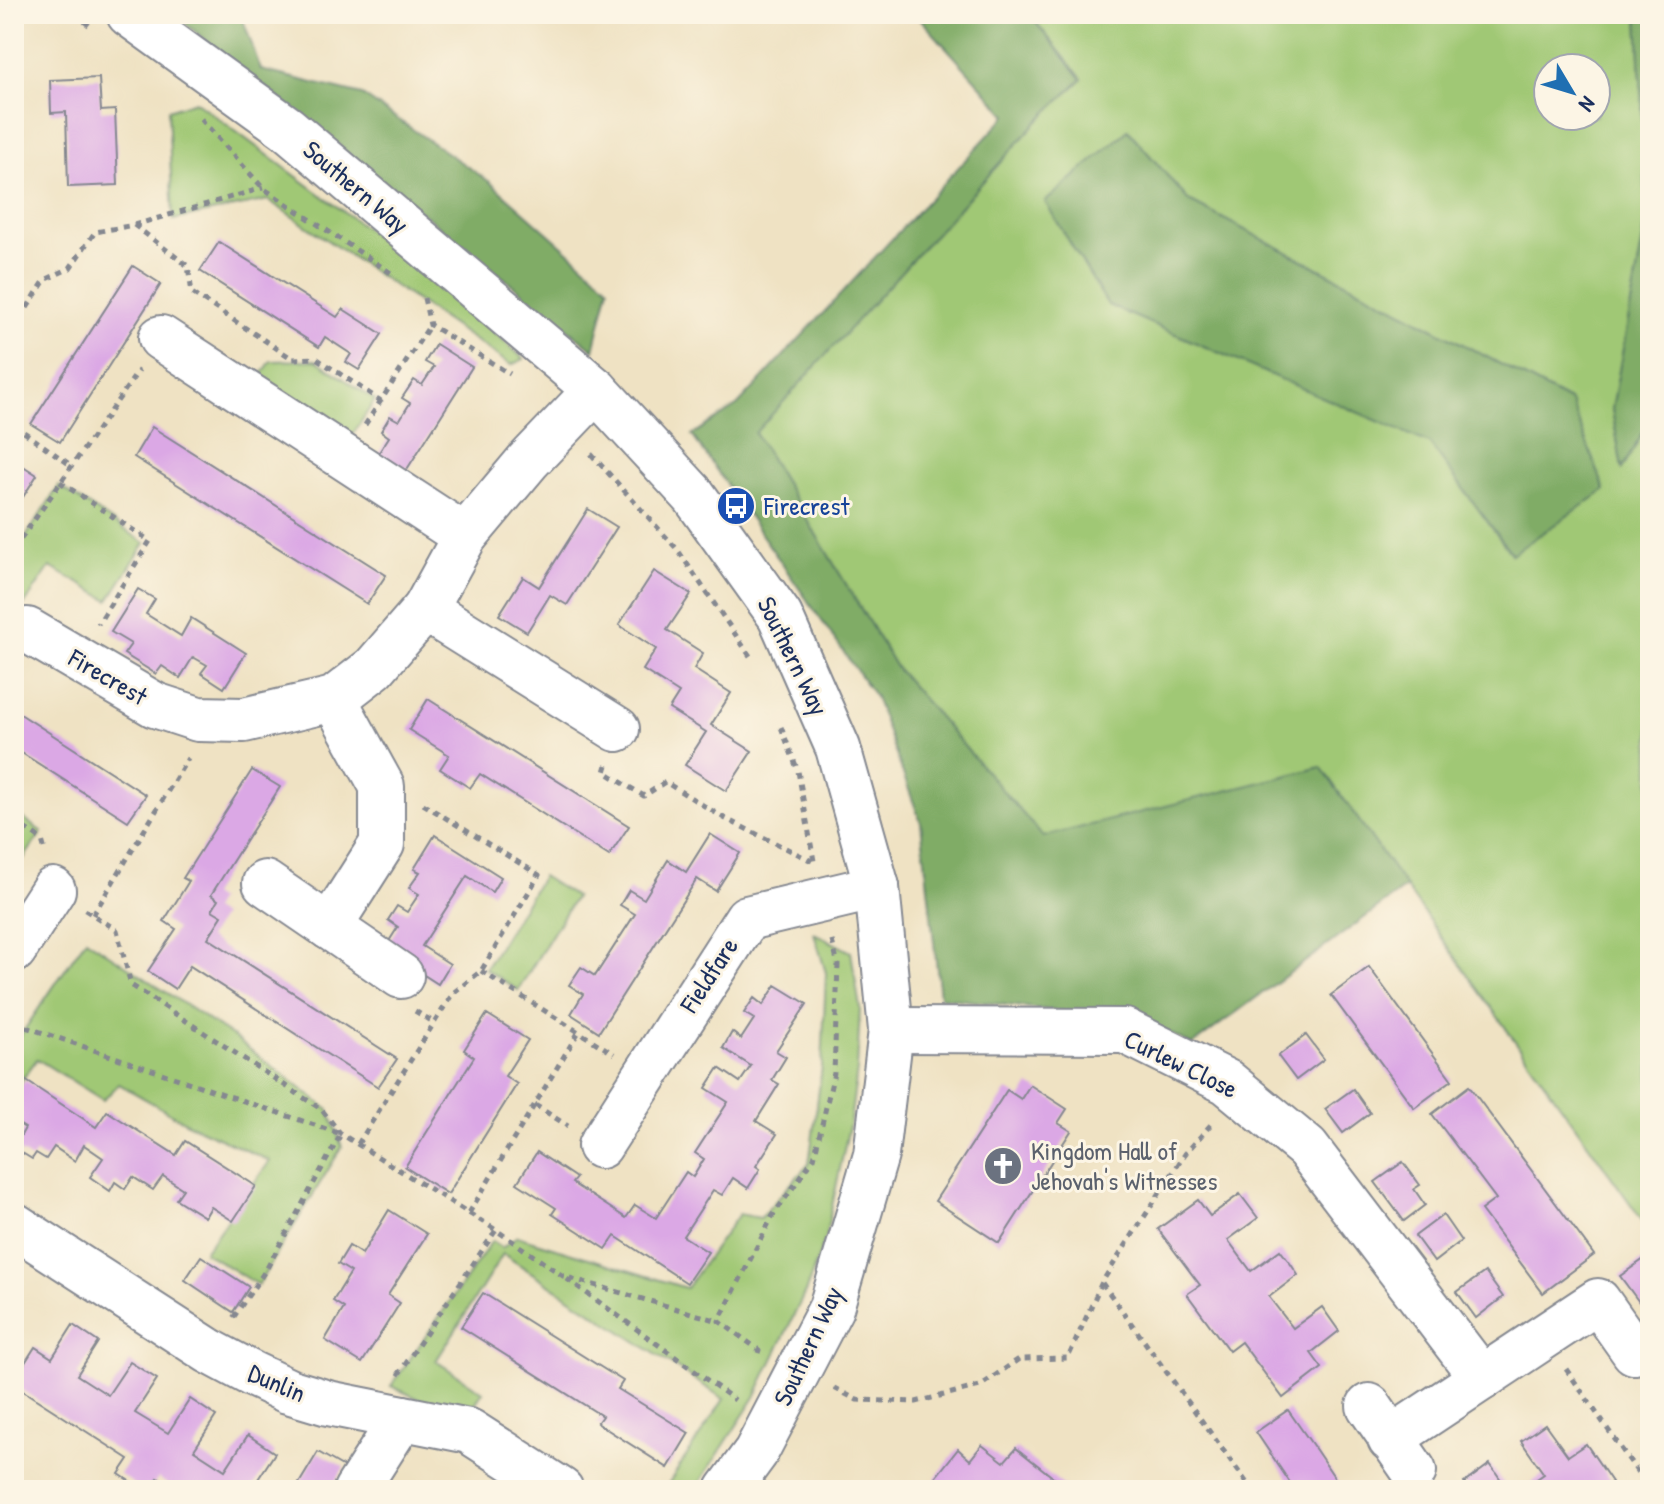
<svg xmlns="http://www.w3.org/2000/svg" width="1664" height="1504" font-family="'Patrick Hand',sans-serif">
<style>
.green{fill:#a0c874;stroke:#5e7c69;stroke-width:2;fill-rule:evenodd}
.forest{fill:#80ac66;stroke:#4e6e62;stroke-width:2}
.building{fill:#dba8e5}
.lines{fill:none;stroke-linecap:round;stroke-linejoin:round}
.minor-casing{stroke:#858890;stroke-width:48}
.path{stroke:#858890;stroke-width:5;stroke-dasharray:6 6;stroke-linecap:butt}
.minor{stroke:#fff;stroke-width:44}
.labels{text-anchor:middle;stroke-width:6;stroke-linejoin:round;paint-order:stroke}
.street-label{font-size:26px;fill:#1b2f5e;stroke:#fcf5e5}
.transit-label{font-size:26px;fill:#164399;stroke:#fcf5e5;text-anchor:start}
.worship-label{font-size:26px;fill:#5b616d;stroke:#fcf5e5;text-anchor:start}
</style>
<rect width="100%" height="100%" fill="#fcf5e5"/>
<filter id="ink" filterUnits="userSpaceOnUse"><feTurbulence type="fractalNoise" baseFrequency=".0125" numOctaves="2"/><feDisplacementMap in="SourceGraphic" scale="16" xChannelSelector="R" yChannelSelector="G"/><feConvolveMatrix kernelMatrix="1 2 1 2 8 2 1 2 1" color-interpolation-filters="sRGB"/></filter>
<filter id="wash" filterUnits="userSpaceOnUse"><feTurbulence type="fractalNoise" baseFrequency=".006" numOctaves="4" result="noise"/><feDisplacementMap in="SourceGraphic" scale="32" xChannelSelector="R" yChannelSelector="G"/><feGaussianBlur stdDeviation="1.8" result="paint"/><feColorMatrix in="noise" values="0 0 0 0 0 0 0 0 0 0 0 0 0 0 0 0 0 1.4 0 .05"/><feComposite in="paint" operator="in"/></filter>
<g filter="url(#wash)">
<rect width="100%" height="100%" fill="#efe2c3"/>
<g class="green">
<path d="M1029,14h609l9,203 -35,192 10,59 28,-47v810l-329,-463 -278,70 -146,-169 -159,-264 344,-326zM1548,68h48v48h-48zM1128,130l61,71 206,107 176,94 -60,152 -81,-111 -322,-138z"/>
<path d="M195,101l242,180 87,78 -13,6 -243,-165 -95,20 -5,-110z"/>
<path d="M316,360l59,40 -31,48 -92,-59 19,-28z"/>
<path d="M59,486l86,57 -36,57 -59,-33 -26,38 -10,-7v-43z"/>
<path d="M14,812l28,20 -27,39 -1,-1z"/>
<path d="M542,876l33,21 -57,93 -33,-21z"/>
<path d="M814,933l37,19 9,56 -3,62 -7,52 -25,117 -19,51 -51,107 -60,93h-31l60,-91 -221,-145 -67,107 47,31 -19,28 -73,-34 101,-145 10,7 15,-12 169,52 53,-74 21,4 49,-54 13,-97 4,-94z"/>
<path d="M86,939l149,99 94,72 13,37 -84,138 -54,-33 66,-91 -81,-37 -70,-40 -16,16 -66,-41 -23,32v-46z"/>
</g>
<g class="forest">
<path d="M173,14h68l20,56 101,25 128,87 119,105 -15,63z"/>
<path d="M916,14h113l53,65 -46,44 -281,310 142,236 146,168 278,-70 85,120 -214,158 -43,-23 -209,-25 -19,-174 -46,-126 -183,-262 46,-30 269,-290z"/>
<path d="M1638,14h12v407l-28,48 -10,-60 35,-192z"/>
<path d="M1128,130l61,71 206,107 176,94 34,88 -93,64 -83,-111 -321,-138 -63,-103z"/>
</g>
<g id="blocks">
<g class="building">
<path d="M99,78l2,33 14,-1 3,75 -50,2 -2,-75 -15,1 -1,-33z"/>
<path d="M219,242l118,75 6,-8 39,25 -23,36 -13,-8 5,-8 -26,-17 -6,10 -119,-76z"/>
<path d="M133,266l28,18 -101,158 -29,-18z"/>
<path d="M436,344l36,23 -68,107 -28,-17 13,-20 -8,-6 9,-15 9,5 11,-18 -8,-5 12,-18 8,5 12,-18 -9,-5z"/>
<path d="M152,427l234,148 -19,29 -233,-147z"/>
<path d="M14,460l23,15 -23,36z"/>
<path d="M588,509l29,18 -50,78 -17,-10 -23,37 -28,-17 24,-38 16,10z"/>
<path d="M654,571l37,23 -24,36 36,23 -9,16 37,24 -20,32 41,26 -26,40 -41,-26 21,-33 -37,-23 10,-16 -36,-23 13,-21 -37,-24z"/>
<path d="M138,589l17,10 -9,15 35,22 10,-18 55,35 -22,35 -23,-15 6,-8 -14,-8 -13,21 -18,-12 -6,8 -32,-20 7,-10 -20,-12z"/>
<path d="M428,699l201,127 -20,30 -129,-82 -10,14 -30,-19 9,-14 -40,-25z"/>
<path d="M14,710l132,85 -18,26 -114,-73z"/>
<path d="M252,770l28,17 -69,108 7,5 -6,10 10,6 -14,22 189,121 -19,28 -188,-121 -15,23 -27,-18 28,-42 -12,-8 25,-40 -6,-3z"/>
<path d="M710,834l30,19 -24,38 -19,-12 -98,153 -28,-18 12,-20 -14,-9 12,-18 14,9 40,-62 -15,-9 9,-15 15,9 24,-39 18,12z"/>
<path d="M435,835l66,42 -9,15 -25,-16 -45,70 28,18 -12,20 -54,-35 14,-22 -10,-7 9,-14 10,6 12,-18 -10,-6 11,-16 -6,-3z"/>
<path d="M1369,967l83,113 -38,28 -83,-113z"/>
<path d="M776,985l31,19 -31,47 10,6 -14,23 7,4 -23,37 21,13 -21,32 4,3 -12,19 -15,-10 -11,17 -9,-5 -30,46 25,16 -21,31 -72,-47 -9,13 -54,-35 4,-6 -39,-25 20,-31 39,26 -4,5 54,35 9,-13 21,13 30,-46 7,5 11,-18 -9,-6 33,-51 -22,-14 13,-20 21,14 11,-16 -28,-18 9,-16 9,7 13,-20 -10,-6 10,-15 9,7z"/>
<path d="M487,1014l41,26 -23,36 12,8 -69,110 -43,-27 69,-110 -10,-7z"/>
<path d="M1306,1035l18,24 -28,21 -18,-24z"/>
<path d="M25,1080l71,47 11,-16 69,44 9,-14 71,45 -23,35 -22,-14 -6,10 -29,-18 7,-10 -20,-13 -10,14 -20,-13 -8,12 -10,-7 -5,9 -20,-14 13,-19 -19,-13 -9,16 -21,-14 -8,12 -10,-6 -4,6 -18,-11 11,-20 -11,-7v-24z"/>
<path d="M1030,1085l37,24 -9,14 13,8 -72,112 -64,-42 72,-111 14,9z"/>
<path d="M1469,1086l125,169 -51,38 -62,-83 15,-11 -64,-85z"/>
<path d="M1353,1089l17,24 -27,20 -18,-24z"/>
<path d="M1403,1162l17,23 -6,4 11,16 -21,16 -29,-39z"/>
<path d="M1240,1194l18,24 -30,22 23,31 29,-21 10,13 8,12 -29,22 24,31 29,-21 17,24 -28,22 11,15 -39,30 -42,-56 -12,9 -42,-57 13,-9 -42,-56 40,-29 12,16z"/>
<path d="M389,1210l38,24 -39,61 12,8 -38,60 -37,-23 19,-32 -11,-7 18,-29 -13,-8 11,-18 13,8z"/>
<path d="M1443,1215l18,26 -27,21 -19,-26z"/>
<path d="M201,1256l48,31 -16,25 -48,-32z"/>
<path d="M1647,1257l3,4v56l-30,-41z"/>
<path d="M1485,1272l18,25 -27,21 -19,-26z"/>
<path d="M483,1293l140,88 -5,8 71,44 -21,35 -71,-45 5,-7 -141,-89z"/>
<path d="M73,1325l25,17 -21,33 31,20 22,-33 27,17 -22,34 33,20 22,-34 26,17 -22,34 31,20 23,-35 27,18 -24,37h-75l-18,-12 -8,12h-7l-24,-16 10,-15 -115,-74v-5l21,-33 17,11z"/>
<path d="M1288,1410l28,40 27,40h-48l-39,-58z"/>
<path d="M1545,1424l23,32 18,-12 26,38 -11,8h-80l23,-16 -23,-33z"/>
<path d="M982,1445l22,17 12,-14 53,42h-119l-15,-12 23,-29 12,11z"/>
<path d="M318,1452l26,15 -14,23h-35z"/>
<path d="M1490,1464l18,26h-39l-5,-7z"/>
</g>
</g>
</g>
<g filter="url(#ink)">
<use href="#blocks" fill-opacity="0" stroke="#858890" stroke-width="2"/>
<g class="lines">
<g class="minor-casing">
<g id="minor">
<path d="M129,14l158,114 309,262 98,106 86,120 58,132 39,139 14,143 -15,125 -45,153 -75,144 -28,38"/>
<path d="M161,338l304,198"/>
<path d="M425,609l192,120"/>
<path d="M27,630l128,75 43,14 46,1 90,-21 40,-31 51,-59 40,-73 63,-75 68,-71"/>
<path d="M265,883l136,93"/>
<path d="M329,927l53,-83v-58l-48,-87"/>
<path d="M14,950l39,-60"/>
<path d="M891,1030l234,1 102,51 80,66 175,230"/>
<path d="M600,1146l147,-228 130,-31"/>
<path d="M14,1225l195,126 43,23 36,17 40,12 141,28 92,59"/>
<path d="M1369,1406l45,65"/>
<path d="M1390,1439l208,-138 36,51"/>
<path d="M356,1490l46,-72"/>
</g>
</g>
<g class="path">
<path d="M75,14l15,12"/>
<path d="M201,119l62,69 128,85"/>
<path d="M134,225l54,41 4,27 101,66 23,-1 65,43"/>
<path d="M424,298l6,27 80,49"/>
<path d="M14,328l31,-48 25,-12 25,-36 39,-7 129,-37"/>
<path d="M14,425l58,41"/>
<path d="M365,425l65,-100"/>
<path d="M591,454l86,95 73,107"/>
<path d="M60,482l90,59 -52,83"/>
<path d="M14,549l125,-179"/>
<path d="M781,727l17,44 16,90"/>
<path d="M607,765l-2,7 39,24 21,-14 59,36 88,43"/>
<path d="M14,821l28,19 3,11"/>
<path d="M85,910l32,20 14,55 190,124 20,25 155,96 67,46 156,45"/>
<path d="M93,915l95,-157"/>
<path d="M481,971l133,83"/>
<path d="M415,1011l20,12"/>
<path d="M14,1023l327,111 -74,134 -34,50"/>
<path d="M535,1105l33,21"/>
<path d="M358,1144l95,-151 28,-22 58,-96 -116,-71"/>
<path d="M469,1213l109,-180"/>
<path d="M567,1279l168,121"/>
<path d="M1102,1283l150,207"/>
<path d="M758,1353l1,-3 -40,-29 53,-104 42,-59 20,-85 4,-108 -7,-28"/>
<path d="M1566,1369l84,121"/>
<path d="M398,1375l98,-145"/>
<path d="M834,1388l23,12 59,2 64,-16 39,-27 49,-1 34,-76 83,-128 28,-32"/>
<path d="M14,1478l20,12"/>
</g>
<use href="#minor" class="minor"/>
</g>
</g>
<defs>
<g id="bus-disc" transform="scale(2)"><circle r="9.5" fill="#1a4fb4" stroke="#fcf5e5"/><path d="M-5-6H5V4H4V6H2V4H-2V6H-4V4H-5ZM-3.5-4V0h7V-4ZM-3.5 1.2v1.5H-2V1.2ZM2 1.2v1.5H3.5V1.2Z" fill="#fff"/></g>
<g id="church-disc" transform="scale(2)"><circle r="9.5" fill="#6b7280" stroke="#fcf5e5"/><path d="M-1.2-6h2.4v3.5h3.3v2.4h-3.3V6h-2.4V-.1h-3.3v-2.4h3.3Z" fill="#fff"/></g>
</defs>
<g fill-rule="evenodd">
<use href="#bus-disc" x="736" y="506"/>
<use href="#church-disc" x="1003" y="1166"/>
</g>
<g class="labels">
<g class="street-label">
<text transform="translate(356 187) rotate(40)" y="9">Southern Way</text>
<text transform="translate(793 656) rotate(64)" y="9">Southern Way</text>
<text transform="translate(108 677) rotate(30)" y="9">Firecrest</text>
<text transform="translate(709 975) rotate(-57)" y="9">Fieldfare</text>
<text transform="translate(1181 1064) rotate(26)" y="9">Curlew Close</text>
<text transform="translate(808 1346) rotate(-65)" y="9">Southern Way</text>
<text transform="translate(277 1383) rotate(23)" y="9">Dunlin</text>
</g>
<g class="transit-label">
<text x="764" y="515">Firecrest</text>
</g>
<g class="worship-label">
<text x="1031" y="1160">Kingdom Hall of<tspan x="1031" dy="30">Jehovah's Witnesses</tspan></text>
</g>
</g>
<rect width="1664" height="1504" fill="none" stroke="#fcf5e5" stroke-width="48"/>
<g transform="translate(1572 92) rotate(128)"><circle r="38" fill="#fcf5e5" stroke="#a2a6af" stroke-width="2"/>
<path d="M0-6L14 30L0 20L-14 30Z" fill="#1f6fb2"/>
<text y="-12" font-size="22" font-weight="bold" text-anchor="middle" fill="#1b2f5e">N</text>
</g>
</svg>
